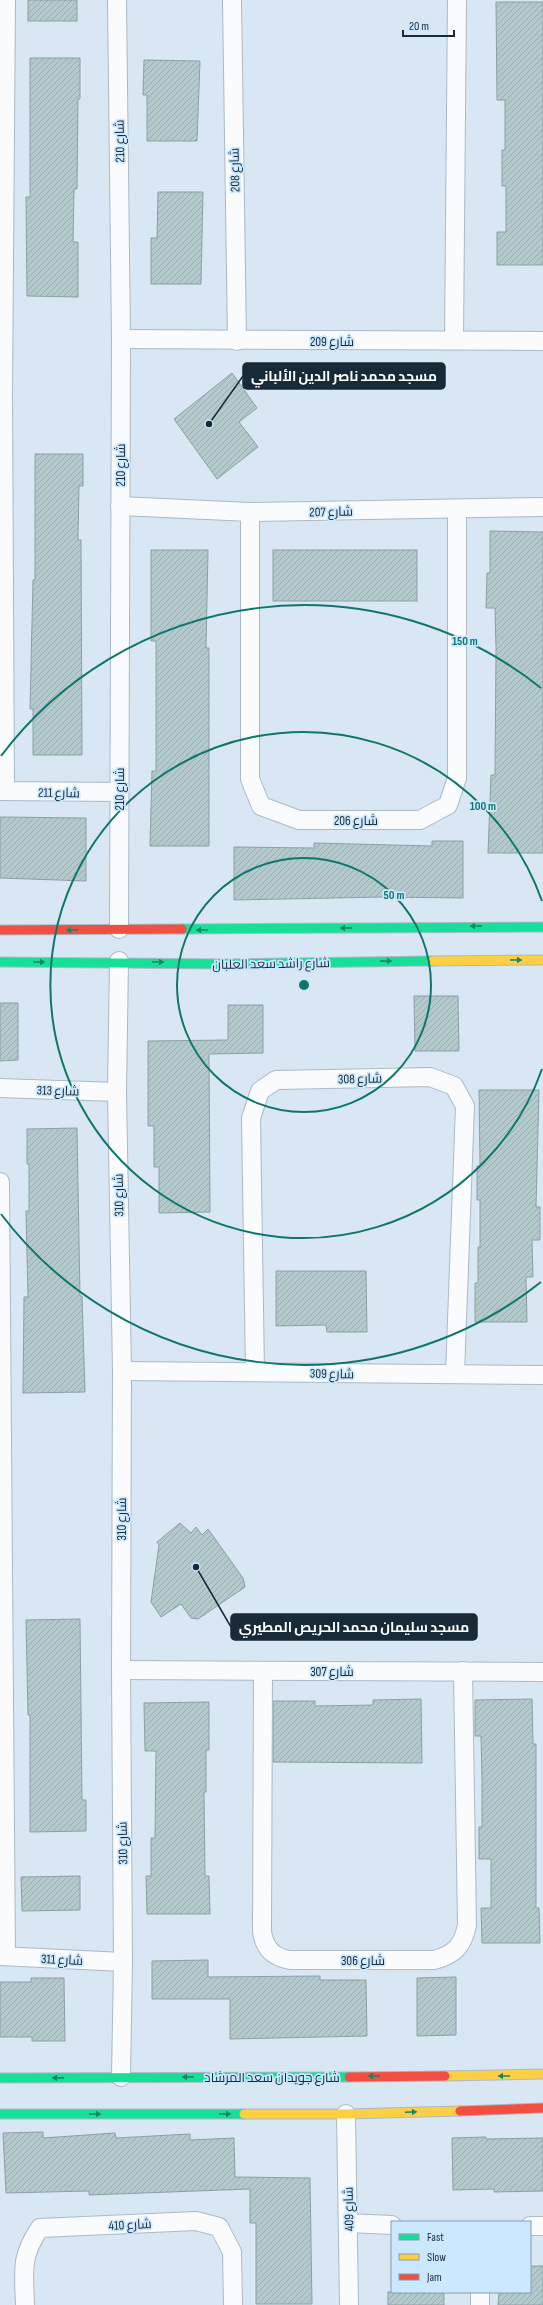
<svg xmlns="http://www.w3.org/2000/svg" width="543" height="2305" font-family="'Sofia Sans Condensed',Cairo,sans-serif">
<style>
.building{fill:url(#building-hatch);stroke:#8ca0a4}
.lines{fill:none;stroke-linecap:round;stroke-linejoin:round}
.street-casing{stroke:#abbac6;stroke-width:20}
.fast-casing{stroke:#abbac6;stroke-width:11}
.slow-casing{stroke:#abbac6;stroke-width:11}
.jam-casing{stroke:#abbac6;stroke-width:11}
.street{stroke:#f9fbfd;stroke-width:18}
.fast{stroke:#16e098;stroke-width:9}
.slow{stroke:#ffcf43;stroke-width:9}
.jam{stroke:#f24e42;stroke-width:9}
.oneway{fill:#178568}
.ring{fill:none;stroke:#0f766e;stroke-width:2}
.labels{text-anchor:middle;stroke-width:3.5;stroke-linejoin:round;paint-order:stroke}
.street-label{font-size:13px;fill:#182a38;stroke:#cce8ff}
.centre{fill:#0f766e;stroke:#cce8ff;stroke-width:2}
.ring-label{font-size:12px;text-anchor:middle;font-weight:bold;fill:#0f766e;stroke:#cce8ff;stroke-width:3.5;stroke-linejoin:round;paint-order:stroke}
.leader{fill:none;stroke:#182a38;stroke-width:1.5}
.callout-dot{fill:#182a38;stroke:#cce8ff;stroke-width:1.5}
.callout{fill:#182a38;stroke:#182a38;stroke-width:1.5}
.callout-label{font-size:14px;text-anchor:middle;font-weight:bold;fill:#fff}
</style>
<defs>
<pattern id="building-hatch" width="6" height="6" patternUnits="userSpaceOnUse"><rect width="6" height="6" fill="#b4c9cc"/><path d="M-1 1l2-2M0 6l6-6M5 7l2-2" fill="none" stroke="#9aadb0"/></pattern>
</defs>
<rect width="100%" height="100%" fill="#d8e7f3"/>
<g class="building">
<rect x="28" y="0" width="49" height="21"/>
<path d="M496,2h47v263h-46v-33h9v-46h-4v-36h3v-50h-8z"/>
<path d="M30,58h50v41h-2l-1,90h-3l-1,53h5v55l-51,-1 -1,-99h4z"/>
<path d="M144,60l56,1 -3,80h-50v-46h-4z"/>
<path d="M158,192h45l-2,92h-50v-46h6z"/>
<path d="M232,373l25,35 -18,14 19,25 -41,32 -43,-60z"/>
<path d="M35,454h48v32h-4l-1,54h3l1,215h-49v-46h-3l3,-129h2z"/>
<path d="M490,531l53,1v321h-55l3,-78h4l1,-127 -1,-40h-9l1,-35h3z"/>
<path d="M151,550h57l-2,98h3v198h-59l2,-75h4v-130h-5z"/>
<rect x="273" y="550" width="144" height="51"/>
<path d="M0,817l86,1v63l-86,-3z"/>
<path d="M432,841h31v57l-79,-1 -150,3v-53l80,1v-5l118,3z"/>
<path d="M414,996h44l1,55h-44z"/>
<path d="M0,1003h18v57l-18,1z"/>
<path d="M228,1005h35v48l-54,1 1,158 -51,1v-46h-5v-41h-6v-85l80,-1z"/>
<path d="M479,1090h60l-3,117h4v33h-8l1,37h-7l1,45h-52v-39h3v-36h2v-47h-3v-34h3z"/>
<path d="M77,1128l3,168h2l3,96 -62,1 1,-96h4l-2,-86h3v-47h-2v-35z"/>
<path d="M276,1271h90l1,61h-40l-1,-7 -50,1z"/>
<path d="M180,1523l11,10 5,-6 6,8 6,-6 35,49 2,9 -47,32 -7,-1 -10,-14 -20,13 -10,-15 8,-57 -2,-3z"/>
<path d="M80,1619l2,181h4v31l-56,1v-117h-2l-2,-95z"/>
<path d="M421,1699l1,64 -149,-1v-61h42v5l58,-1v-5z"/>
<path d="M532,1699l1,45h3v164h3l1,35h-58l-1,-35h10v-49h-12v-32h3v-47l-1,-44h-6v-36z"/>
<path d="M209,1702v48h-3v42h-2l1,84h4l1,38h-63l-1,-38h5v-38h4l1,-87h-11l-1,-48z"/>
<path d="M80,1876v34l-58,1 -1,-34z"/>
<path d="M208,1960v17l112,-1v4h46l1,56 -137,3v-40h-78v-38z"/>
<path d="M456,1977v58l-39,1v-58z"/>
<path d="M31,1978h33l1,63h-33v-4h-32v-55h31z"/>
<path d="M43,2132v6l72,-5 1,5 74,-4v6l44,-2 1,39 75,1 2,126h-56v-81h-6v-34l-161,6v-4l-83,2 -3,-60z"/>
<path d="M486,2137v2l57,-1v53l-49,1v-3l-41,1 -1,-52z"/>
<path d="M530,2266h13v39h-45l1,-13h31z"/>
<rect x="388" y="2292" width="56" height="13"/>
</g>
<g class="lines">
<g class="street-casing">
<g id="street">
<path d="M117,0l4,339 -2,590"/>
<path d="M232,0l5,341"/>
<path d="M121,339l422,2"/>
<path d="M454,340l3,-340"/>
<path d="M120,506l130,6 293,-5"/>
<path d="M250,512v267l11,27 38,14h121l28,-15 9,-27v-269"/>
<path d="M0,791l119,1"/>
<path d="M5,791l-2,-398 3,-393"/>
<path d="M119,961l-2,131 5,279 -1,299 2,292 -2,115"/>
<path d="M0,1088l117,4"/>
<path d="M0,1182l6,774"/>
<path d="M122,1371l421,4"/>
<path d="M255,1372l-4,-254 9,-27 16,-11 154,-3 24,9 11,20 -10,268"/>
<path d="M121,1670l422,2"/>
<path d="M263,1671l-1,261c3,17 11,25 28,28h144c20,-5 29,-14 33,-35l-4,-254"/>
<path d="M0,1956l123,6"/>
<path d="M346,2114l3,191"/>
<path d="M348,2223l44,2"/>
<path d="M530,2226h13"/>
<path d="M25,2305c-1,-34 -5,-48 15,-77l156,-7 23,6 13,25 1,53"/>
<path d="M480,2305v-13"/>
</g>
</g>
<g class="fast-casing">
<g id="fast">
<path d="M182,929l361,-2"/>
<path d="M0,962l226,2 206,-3"/>
<path d="M0,2078l349,-1"/>
<path d="M0,2114h244"/>
</g>
</g>
<g class="slow-casing">
<g id="slow">
<path d="M432,961l111,-1"/>
<path d="M445,2076l98,-2"/>
<path d="M244,2114h102l114,-3"/>
</g>
</g>
<g class="jam-casing">
<g id="jam">
<path d="M0,930l182,-1"/>
<path d="M349,2077l96,-1"/>
<path d="M460,2111l83,-3"/>
</g>
</g>
<use href="#street" class="street"/>
<use href="#fast" class="fast"/>
<use href="#slow" class="slow"/>
<use href="#jam" class="jam"/>
</g>
<defs><path id="oneway-solid" d="M-6-.8H1V-3.2L6.5 0L1 3.2V.8H-6Z"/></defs>
<g class="oneway">
<use href="#oneway-solid" transform="translate(476 926) rotate(179)"/>
<use href="#oneway-solid" transform="translate(346 928) rotate(179)"/>
<use href="#oneway-solid" transform="translate(72 930) rotate(179)"/>
<use href="#oneway-solid" transform="translate(202 930) rotate(-180)"/>
<use href="#oneway-solid" transform="translate(516 960)"/>
<use href="#oneway-solid" transform="translate(386 961) rotate(-1)"/>
<use href="#oneway-solid" transform="translate(39 962)"/>
<use href="#oneway-solid" transform="translate(158 962) rotate(1)"/>
<use href="#oneway-solid" transform="translate(374 2076) rotate(180)"/>
<use href="#oneway-solid" transform="translate(504 2076) rotate(180)"/>
<use href="#oneway-solid" transform="translate(188 2077) rotate(180)"/>
<use href="#oneway-solid" transform="translate(58 2078) rotate(179)"/>
<use href="#oneway-solid" transform="translate(411 2112) rotate(-2)"/>
<use href="#oneway-solid" transform="translate(95 2114)"/>
<use href="#oneway-solid" transform="translate(225 2114)"/>
</g>
<g class="ring">
<circle cx="304" cy="985" r="127"/>
<path d="M542 1069A253 253 0 1 1 542 901"/>
<path d="M541 1282A380 380 0 0 1 1 1214M1 756A380 380 0 0 1 541 688"/>
</g>
<g class="labels">
<g class="street-label">
<text transform="translate(119 141) rotate(-91)" y="5">شارع 210</text>
<text transform="translate(234 170) rotate(-91)" y="5">شارع 208</text>
<text x="332" y="346">شارع 209</text>
<text transform="translate(120 465) rotate(-90)" y="5">شارع 210</text>
<text transform="translate(331 511) rotate(-1)" y="5">شارع 207</text>
<text transform="translate(119 789) rotate(-90)" y="5">شارع 210</text>
<text transform="translate(59 792) rotate(1)" y="5">شارع 211</text>
<text x="356" y="825">شارع 206</text>
<text transform="translate(271 963) rotate(-1)" y="5">شارع راشد سعد العلبان</text>
<text transform="translate(360 1078) rotate(-1)" y="5">شارع 308</text>
<text transform="translate(58 1090) rotate(2)" y="5">شارع 313</text>
<text transform="translate(118 1195) rotate(-91)" y="5">شارع 310</text>
<text transform="translate(332 1373) rotate(1)" y="5">شارع 309</text>
<text transform="translate(121 1519) rotate(-90)" y="5">شارع 310</text>
<text x="332" y="1676">شارع 307</text>
<text transform="translate(122 1843) rotate(-91)" y="5">شارع 310</text>
<text transform="translate(62 1959) rotate(3)" y="5">شارع 311</text>
<text x="363" y="1965">شارع 306</text>
<text x="272" y="2082">شارع جويدان سعد المرشاد</text>
<text transform="translate(348 2209) rotate(-91)" y="5">شارع 409</text>
<text transform="translate(130 2224) rotate(-3)" y="5">شارع 410</text>
</g>
</g>
<circle cx="304" cy="985" r="6" class="centre"/>
<g class="ring-label">
<text x="465" y="645">150 m</text>
<text x="483" y="810">100 m</text>
<text x="394" y="899">50 m</text>
</g>
<path class="leader" d="M209 424L243 376M196 1567L231 1627"/>
<g class="callout-dot">
<circle cx="209" cy="424" r="4"/>
<circle cx="196" cy="1567" r="4"/>
</g>
<g class="callout">
<rect x="243" y="363" width="202" height="26" rx="4"/>
<rect x="231" y="1614" width="246" height="26" rx="4"/>
</g>
<g class="callout-label">
<text x="344" y="381">مسجد محمد ناصر الدين الألباني</text>
<text x="354" y="1632">مسجد سليمان محمد الحريص المطيري</text>
</g>
<rect x="391" y="2221" width="140" height="72" fill="#cce8ff" stroke="#849caf"/>
<rect x="399" y="2234" width="20" height="6" fill="#16e098" stroke="#849caf"/>
<text x="427" y="2241" font-size="12" fill="#182a38">Fast</text>
<rect x="399" y="2254" width="20" height="6" fill="#ffcf43" stroke="#849caf"/>
<text x="427" y="2261" font-size="12" fill="#182a38">Slow</text>
<rect x="399" y="2274" width="20" height="6" fill="#f24e42" stroke="#849caf"/>
<text x="427" y="2281" font-size="12" fill="#182a38">Jam</text>
<path d="M403 30v6h51v-6" fill="none" stroke="#182a38" stroke-width="2"/>
<text x="409" y="30" font-size="12" fill="#182a38" stroke="#cce8ff" stroke-width="3" paint-order="stroke">20 m</text>
</svg>
